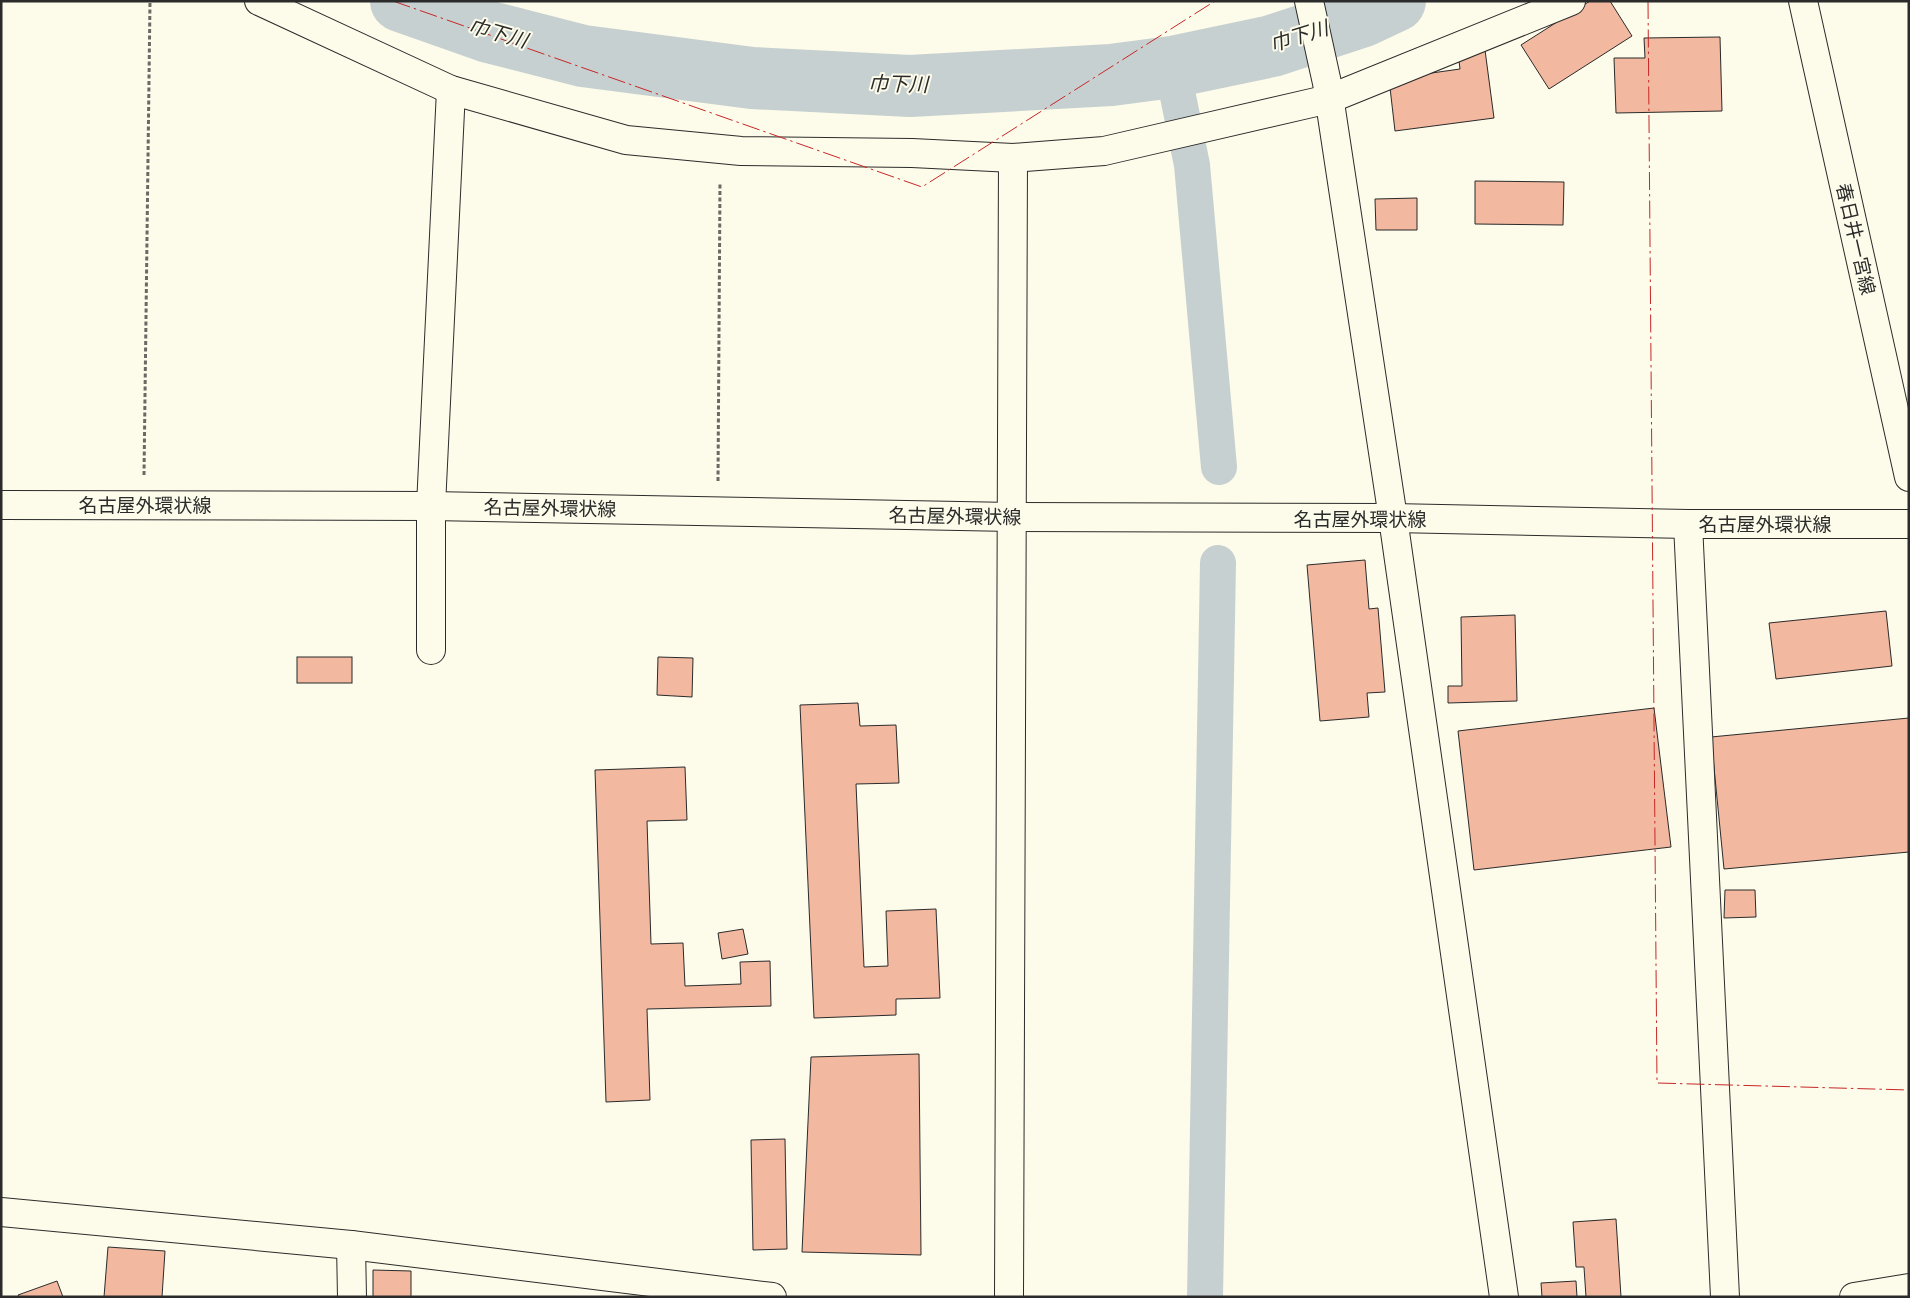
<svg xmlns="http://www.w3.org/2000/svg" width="1910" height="1298" font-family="Mulish,'Noto Sans JP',sans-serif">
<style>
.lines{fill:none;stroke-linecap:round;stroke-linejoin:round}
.canal{stroke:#c7d0d0;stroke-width:36}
.river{stroke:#c7d0d0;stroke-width:62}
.building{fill:#f2b8a0;stroke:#2b2b2b}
.street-casing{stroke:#2b2b2b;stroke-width:30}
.secondary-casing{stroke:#2b2b2b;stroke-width:30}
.primary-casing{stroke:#2b2b2b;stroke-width:30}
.path{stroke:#6a6964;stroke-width:3;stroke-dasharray:4 2.5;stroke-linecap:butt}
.street{stroke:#fdfbea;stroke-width:28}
.secondary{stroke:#fdfbea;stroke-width:28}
.primary{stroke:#fdfbea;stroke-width:28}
.power{stroke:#c62828;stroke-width:1;stroke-dasharray:18 4 2.5 4;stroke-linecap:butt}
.labels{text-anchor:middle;stroke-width:4;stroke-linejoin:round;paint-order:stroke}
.street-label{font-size:19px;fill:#2b2b2b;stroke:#fdfbea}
.water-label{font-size:20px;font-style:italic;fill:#2b2b2b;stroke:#fdfbea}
</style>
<rect width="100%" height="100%" fill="#fdfbea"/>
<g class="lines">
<g class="canal">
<path d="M1172,67l20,98 27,302"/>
<path d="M1205,1297l13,-734"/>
</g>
<path class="river" d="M401,1l88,31 94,24 169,22 158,8 201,-11 61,-8 100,-21 91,-30 32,-15"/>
</g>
<g class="building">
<path d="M1590,1h20l22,35 -83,53 -28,-44z"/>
<path d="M1720,37l2,74 -106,2 -2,-55h31l-1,-20z"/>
<path d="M1485,50l9,68 -99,13 -6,-52 71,-10 -2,-16z"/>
<path d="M1475,181l89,1 -1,43 -88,-1z"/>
<path d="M1417,198v32h-41l-1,-31z"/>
<path d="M1365,560l4,49 9,-1 7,84 -18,1 2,24 -49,4 -13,-156z"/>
<path d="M1886,611l6,55 -116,13 -7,-56z"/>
<path d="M1515,615l2,86 -69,2v-17h14l-1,-69z"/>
<rect x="297" y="657" width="55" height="26"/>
<path d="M658,657l35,1 -1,39 -35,-2z"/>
<path d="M858,703l2,23 36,-1 3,58 -43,1 8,183 24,-1 -2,-55 50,-2 4,89 -44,1v16l-82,3 -14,-313z"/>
<path d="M1654,708l17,139 -197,23 -16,-139z"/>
<path d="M1909,718v134l-185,17 -13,-132z"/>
<path d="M685,767l2,53 -40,1 4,123 32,-1 2,43 56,-2 -1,-22 30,-1 1,45 -124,3 3,91 -44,2 -11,-332z"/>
<path d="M1725,890h30l1,27 -32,1z"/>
<path d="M743,929l5,25 -26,5 -4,-26z"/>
<path d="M919,1054l2,201 -119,-3 9,-195z"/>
<path d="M785,1139l2,110 -34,1 -2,-110z"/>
<path d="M1616,1219l5,78h-35l-2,-30h-8l-3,-45z"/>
<path d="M108,1247l57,4 -3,46h-58z"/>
<path d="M373,1270l38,1v26h-38z"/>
<path d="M57,1281l6,16h-44l-1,-2z"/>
<path d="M1576,1281l1,16h-35l-1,-14z"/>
</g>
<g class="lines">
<g class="street-casing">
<g id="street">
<path d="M259,1l192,89 175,50 115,11 171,2 101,5 91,-7 225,-52 242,-98"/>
<path d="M1309,1l18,82 66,435 111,779"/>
<path d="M1688,524l37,773"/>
<path d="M431,650v-144l20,-416"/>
<path d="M1,1212l350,33 421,52"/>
<path d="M351,1245l1,52"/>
<path d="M1009,1297l4,-1139"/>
<path d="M1854,1297l55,-9"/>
</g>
</g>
<g class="secondary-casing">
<path id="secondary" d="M1,505l430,1 581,11 381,1 295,6h221"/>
</g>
<g class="primary-casing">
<path id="primary" d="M1803,1l106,476"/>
</g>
<g class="path">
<path d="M144,475l6,-474"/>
<path d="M718,481l2,-299"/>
</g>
<use href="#street" class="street"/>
<use href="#secondary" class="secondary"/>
<use href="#primary" class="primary"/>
<g class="power">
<path d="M393,1l529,186 293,-186"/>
<path d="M1648,1l9,1082 252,7"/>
</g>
</g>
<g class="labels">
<g class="street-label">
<text transform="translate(1856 239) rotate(77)" y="7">春日井一宮線</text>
<text x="145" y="512">名古屋外環状線</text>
<text transform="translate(550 508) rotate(1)" y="7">名古屋外環状線</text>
<text transform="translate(955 516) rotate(1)" y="7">名古屋外環状線</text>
<text x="1360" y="526">名古屋外環状線</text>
<text x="1765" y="531">名古屋外環状線</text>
</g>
<g class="water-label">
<text transform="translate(498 33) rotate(16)" y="7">巾下川</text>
<text transform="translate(1299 36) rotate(-17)" y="7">巾下川</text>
<text transform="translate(898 84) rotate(1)" y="7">巾下川</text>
</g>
</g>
<rect width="1910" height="1298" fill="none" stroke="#2b2b2b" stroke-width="5"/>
</svg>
